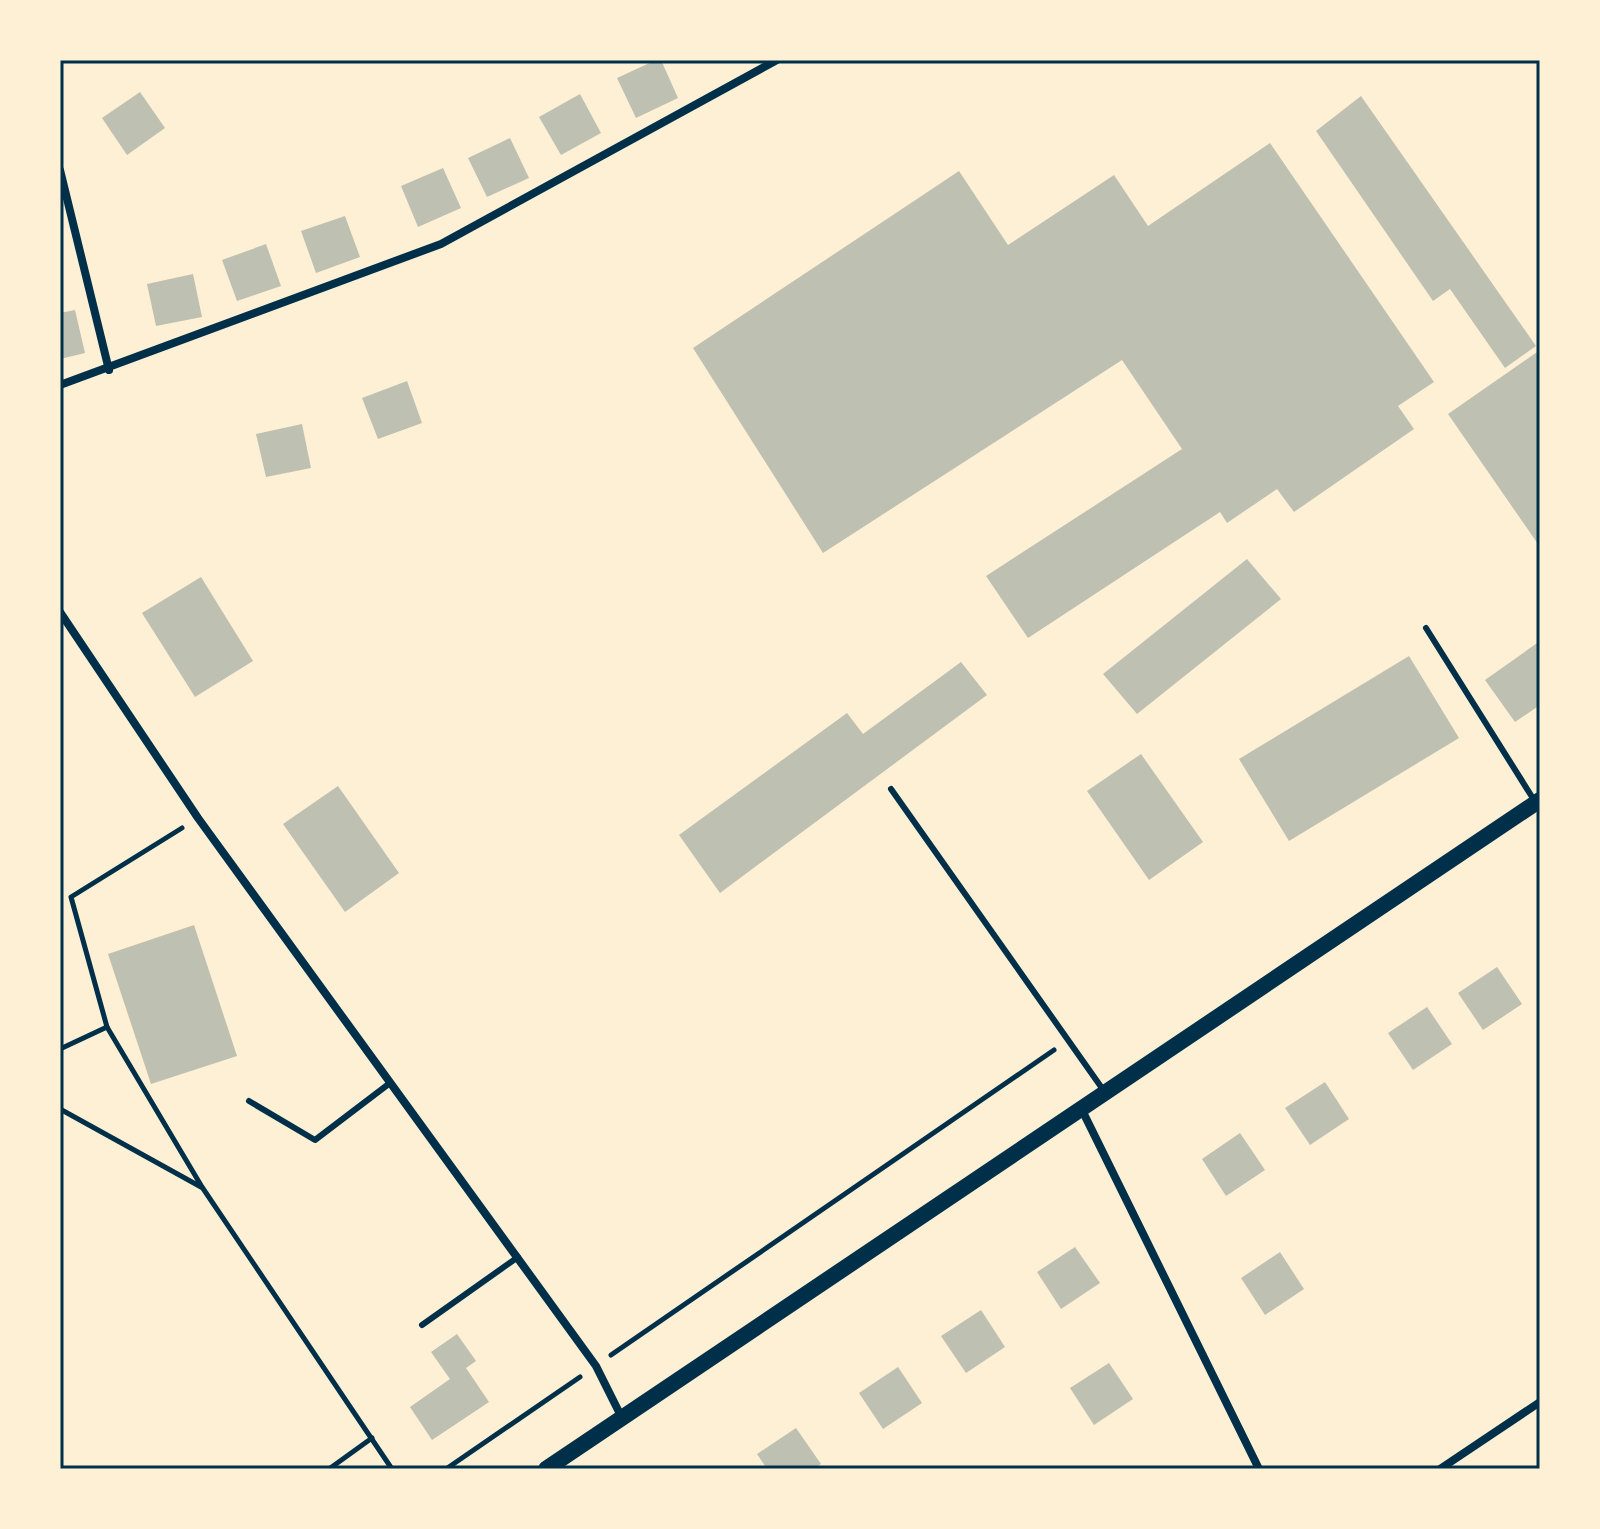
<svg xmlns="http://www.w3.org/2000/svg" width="1600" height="1529" font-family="Ubuntu,sans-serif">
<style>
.building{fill:#bec0b2}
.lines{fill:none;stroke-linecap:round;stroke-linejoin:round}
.path{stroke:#003049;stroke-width:5}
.service{stroke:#003049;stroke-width:6}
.minor{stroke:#003049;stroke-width:8}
.secondary{stroke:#003049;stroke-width:16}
.neatline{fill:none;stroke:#003049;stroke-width:3}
</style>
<rect width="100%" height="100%" fill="#fdf0d5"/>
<g class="building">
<path d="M656,60h5l17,38 -42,20 -19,-40z"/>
<path d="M140,92l25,36 -38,27 -25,-37z"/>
<path d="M580,94l21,39 -40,22 -22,-38z"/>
<path d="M1361,96l175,250 -31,22 -55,-79 -17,12 -117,-170z"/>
<path d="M510,138l19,40 -42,19 -19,-39z"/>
<path d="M1270,143l164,239 -36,24 16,23 -120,83 -17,-23 -50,34 -7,-11 -192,126 -42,-62 196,-127 -60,-89 -299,193 -130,-205 266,-177 49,74 106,-70 34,51z"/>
<path d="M443,168l18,40 -43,19 -17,-41z"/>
<path d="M345,216l15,41 -44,16 -15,-42z"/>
<path d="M266,244l15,42 -44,15 -15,-41z"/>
<path d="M193,274l9,43 -46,9 -9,-42z"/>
<path d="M75,310l10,43 -25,6v-46z"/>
<path d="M1540,350v197l-92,-133z"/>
<path d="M407,381l15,42 -44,16 -16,-41z"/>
<path d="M302,424l9,44 -45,9 -10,-43z"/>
<path d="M1247,559l34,40 -144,115 -34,-40z"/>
<path d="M201,577l52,84 -58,36 -53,-84z"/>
<path d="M1540,641v64l-25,17 -30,-42z"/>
<path d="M1409,656l50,82 -170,103 -50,-82z"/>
<path d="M961,662l26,33 -267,198 -41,-58 168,-122 16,21z"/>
<path d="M1141,754l62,88 -54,38 -62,-89z"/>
<path d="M338,786l61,87 -54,39 -62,-88z"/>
<path d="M194,925l43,131 -86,28 -43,-130z"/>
<path d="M1497,967l25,37 -39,26 -25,-37z"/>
<path d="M1427,1007l25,37 -39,26 -25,-37z"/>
<path d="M1325,1082l24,37 -39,26 -25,-37z"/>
<path d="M1240,1133l25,37 -39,26 -24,-37z"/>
<path d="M1075,1247l25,36 -39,26 -24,-37z"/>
<path d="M1280,1252l24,37 -39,26 -24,-37z"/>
<path d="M981,1310l24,37 -39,26 -25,-37z"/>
<path d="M457,1334l19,27 -10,7 23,34 -57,38 -22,-33 40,-28 -19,-27z"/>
<path d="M1109,1363l24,36 -39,26 -24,-37z"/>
<path d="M898,1367l24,36 -39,26 -24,-36z"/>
<path d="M796,1428l25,36 -8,5h-46l-10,-15z"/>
</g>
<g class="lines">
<g class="path">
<path d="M107,1027l95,160 190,282"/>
<path d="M60,1049l47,-22 -36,-130 111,-69"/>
<path d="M60,1109l141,78"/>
<path d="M611,1355l443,-305"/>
<path d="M329,1469l43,-31"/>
<path d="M446,1469l134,-92"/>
</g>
<g class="service">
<path d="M1426,628l108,172"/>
<path d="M891,789l213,302"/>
<path d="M249,1101l66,39 75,-57"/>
<path d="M422,1325l96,-68"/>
</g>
<g class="minor">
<path d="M60,170l49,200"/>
<path d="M60,385l381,-141 336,-184"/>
<path d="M60,612l138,206 398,548 25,50"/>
<path d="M1081,1108l178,361"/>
<path d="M1440,1469l100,-67"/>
</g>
<path class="secondary" d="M546,1469l994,-669"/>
</g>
<rect width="1600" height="1529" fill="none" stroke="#fdf0d5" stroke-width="124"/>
<rect x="62" y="62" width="1476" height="1405" class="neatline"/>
</svg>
